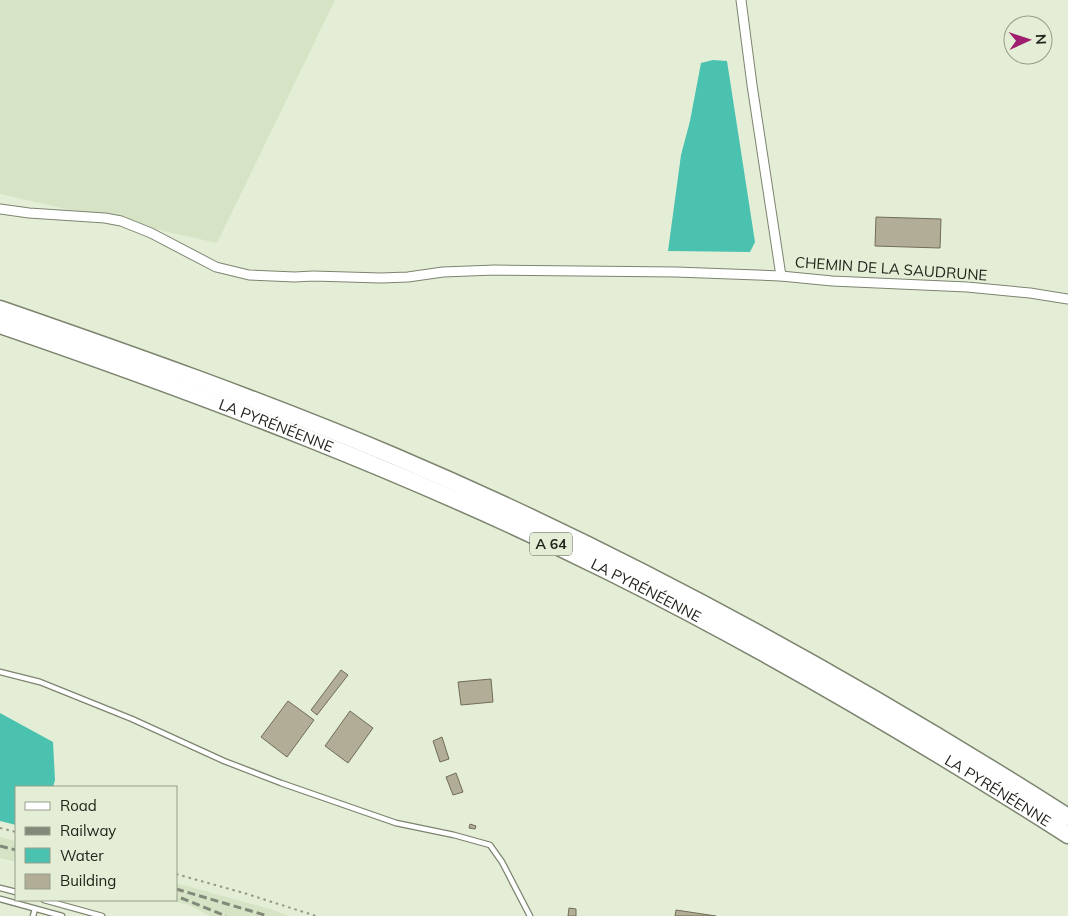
<svg xmlns="http://www.w3.org/2000/svg" width="1068" height="916" font-family="Mulish,sans-serif">
<style>
.built{fill:#d6e3c4}
.water{fill:#4ac2af}
.building{fill:#b2ad96;stroke:#716c57}
.lines{fill:none;stroke-linecap:round;stroke-linejoin:round}
.service-casing{stroke:#7c846f;stroke-width:7}
.minor-casing{stroke:#7c846f;stroke-width:11}
.motorway-casing{stroke:#7c846f;stroke-width:19}
.path{stroke:#919887;stroke-width:2;stroke-dasharray:2.5 4;stroke-linecap:butt}
.service{stroke:#fff;stroke-width:4.5}
.minor{stroke:#fff;stroke-width:9}
.motorway{stroke:#fff;stroke-width:16}
.rail{stroke:#828979;stroke-width:3;stroke-dasharray:8 4;stroke-linecap:butt}
.labels{text-anchor:middle;stroke-width:4;stroke-linejoin:round;paint-order:stroke}
.shield{fill:#e4eed6;stroke:#5b6153;stroke-width:1}
.shield-label{font-size:14px;font-weight:bold;fill:#20241b}
.street-label{font-size:15px;fill:#20241b;stroke:#e4eed6}
</style>
<rect width="100%" height="100%" fill="#e4eed6"/>
<g class="built">
<path d="M0,0h335l-118,243 -217,-49z"/>
<path d="M0,837l16,4v21l-16,-4z"/>
<path d="M176,883l94,26 20,7h-80l-21,-11 -22,-5h9z"/>
</g>
<g class="water">
<path d="M713,60l14,1 28,181 -5,10 -82,-1 13,-96 9,-34 11,-58z"/>
<path d="M0,713l53,29 2,38 -2,7h-37v38l-16,-4z"/>
</g>
<g class="building">
<path d="M876,217l65,2 -1,29 -65,-2z"/>
<path d="M341,670l7,5 -31,40 -6,-5z"/>
<path d="M491,679l2,23 -32,3 -3,-23z"/>
<path d="M288,701l26,19 -27,37 -26,-20z"/>
<path d="M350,711l23,17 -25,35 -23,-17z"/>
<path d="M442,737l7,22 -9,3 -7,-21z"/>
<path d="M456,773l7,19 -10,3 -7,-18z"/>
<path d="M470,824l6,2 -1,3 -6,-1z"/>
<path d="M569,908l7,1v7h-8z"/>
<path d="M676,910l40,6h-41z"/>
</g>
<g class="lines">
<g class="service-casing">
<g id="service">
<path d="M0,672l40,10 92,37 92,42 57,22 115,40 58,12 36,10 12,17 28,54"/>
<path d="M0,888l16,4"/>
<path d="M0,899l62,17"/>
<path d="M44,900l58,16"/>
<path d="M33,916l2,-7"/>
</g>
</g>
<g class="minor-casing">
<g id="minor">
<path d="M741,0l11,85 29,191"/>
<path d="M0,209l29,4 76,5 16,3 30,12 65,34 33,8 46,2 18,-1 68,2 27,-1 35,-5 52,-2 181,2 105,4 51,5 135,6 63,6 38,6"/>
</g>
</g>
<g class="motorway-casing">
<g id="motorway">
<path d="M0,309c133,46 266,93 396,148 235,100 457,223 672,360"/>
<path id="s1" d="M0,325c207,71 412,149 608,246 159,79 311,169 460,264"/>
</g>
</g>
<g class="path">
<path d="M0,828l16,4"/>
<path d="M176,874l68,19 72,23"/>
</g>
<use href="#service" class="service"/>
<use href="#minor" class="minor"/>
<use href="#motorway" class="motorway"/>
<g class="rail">
<path d="M0,846l16,4"/>
<path d="M176,889l92,27"/>
<path d="M181,898l45,18"/>
</g>
</g>
<g class="labels">
<rect class="shield" x="530" y="532.5" width="42" height="23" rx="4"/>
<g class="shield-label">
<text x="551" y="549">A 64</text>
</g>
<g class="street-label">
<text transform="translate(891 269) rotate(4)" y="5">CHEMIN DE LA SAUDRUNE</text>
<text dy="5" stroke="none"><textPath href="#s1" startOffset="294">LA PYRÉNÉENNE</textPath></text>
<text dy="5" stroke="none"><textPath href="#s1" startOffset="699">LA PYRÉNÉENNE</textPath></text>
<text dy="5" stroke="none"><textPath href="#s1" startOffset="1104">LA PYRÉNÉENNE</textPath></text>
</g>
</g>
<rect x="15" y="786" width="162" height="115" fill="#e4eed6" stroke="#969d8b"/>
<rect x="25" y="802" width="25" height="8" fill="#ffffff" stroke="#969d8b"/>
<text x="60" y="811" font-size="15" fill="#20241b">Road</text>
<rect x="25" y="827" width="25" height="8" fill="#828979" stroke="#969d8b"/>
<text x="60" y="836" font-size="15" fill="#20241b">Railway</text>
<rect x="25" y="848" width="25" height="15" fill="#4ac2af" stroke="#969d8b"/>
<text x="60" y="861" font-size="15" fill="#20241b">Water</text>
<rect x="25" y="874" width="25" height="15" fill="#b2ad96" stroke="#969d8b"/>
<text x="60" y="886" font-size="15" fill="#20241b">Building</text>
<g transform="translate(1028 40) rotate(87)"><circle r="24" fill="#e4eed6" stroke="#969d8b"/>
<path d="M0-4L9 19L0 12L-9 19Z" fill="#9f1e70"/>
<text y="-8" font-size="14" font-weight="bold" text-anchor="middle" fill="#20241b">N</text>
</g>
</svg>
